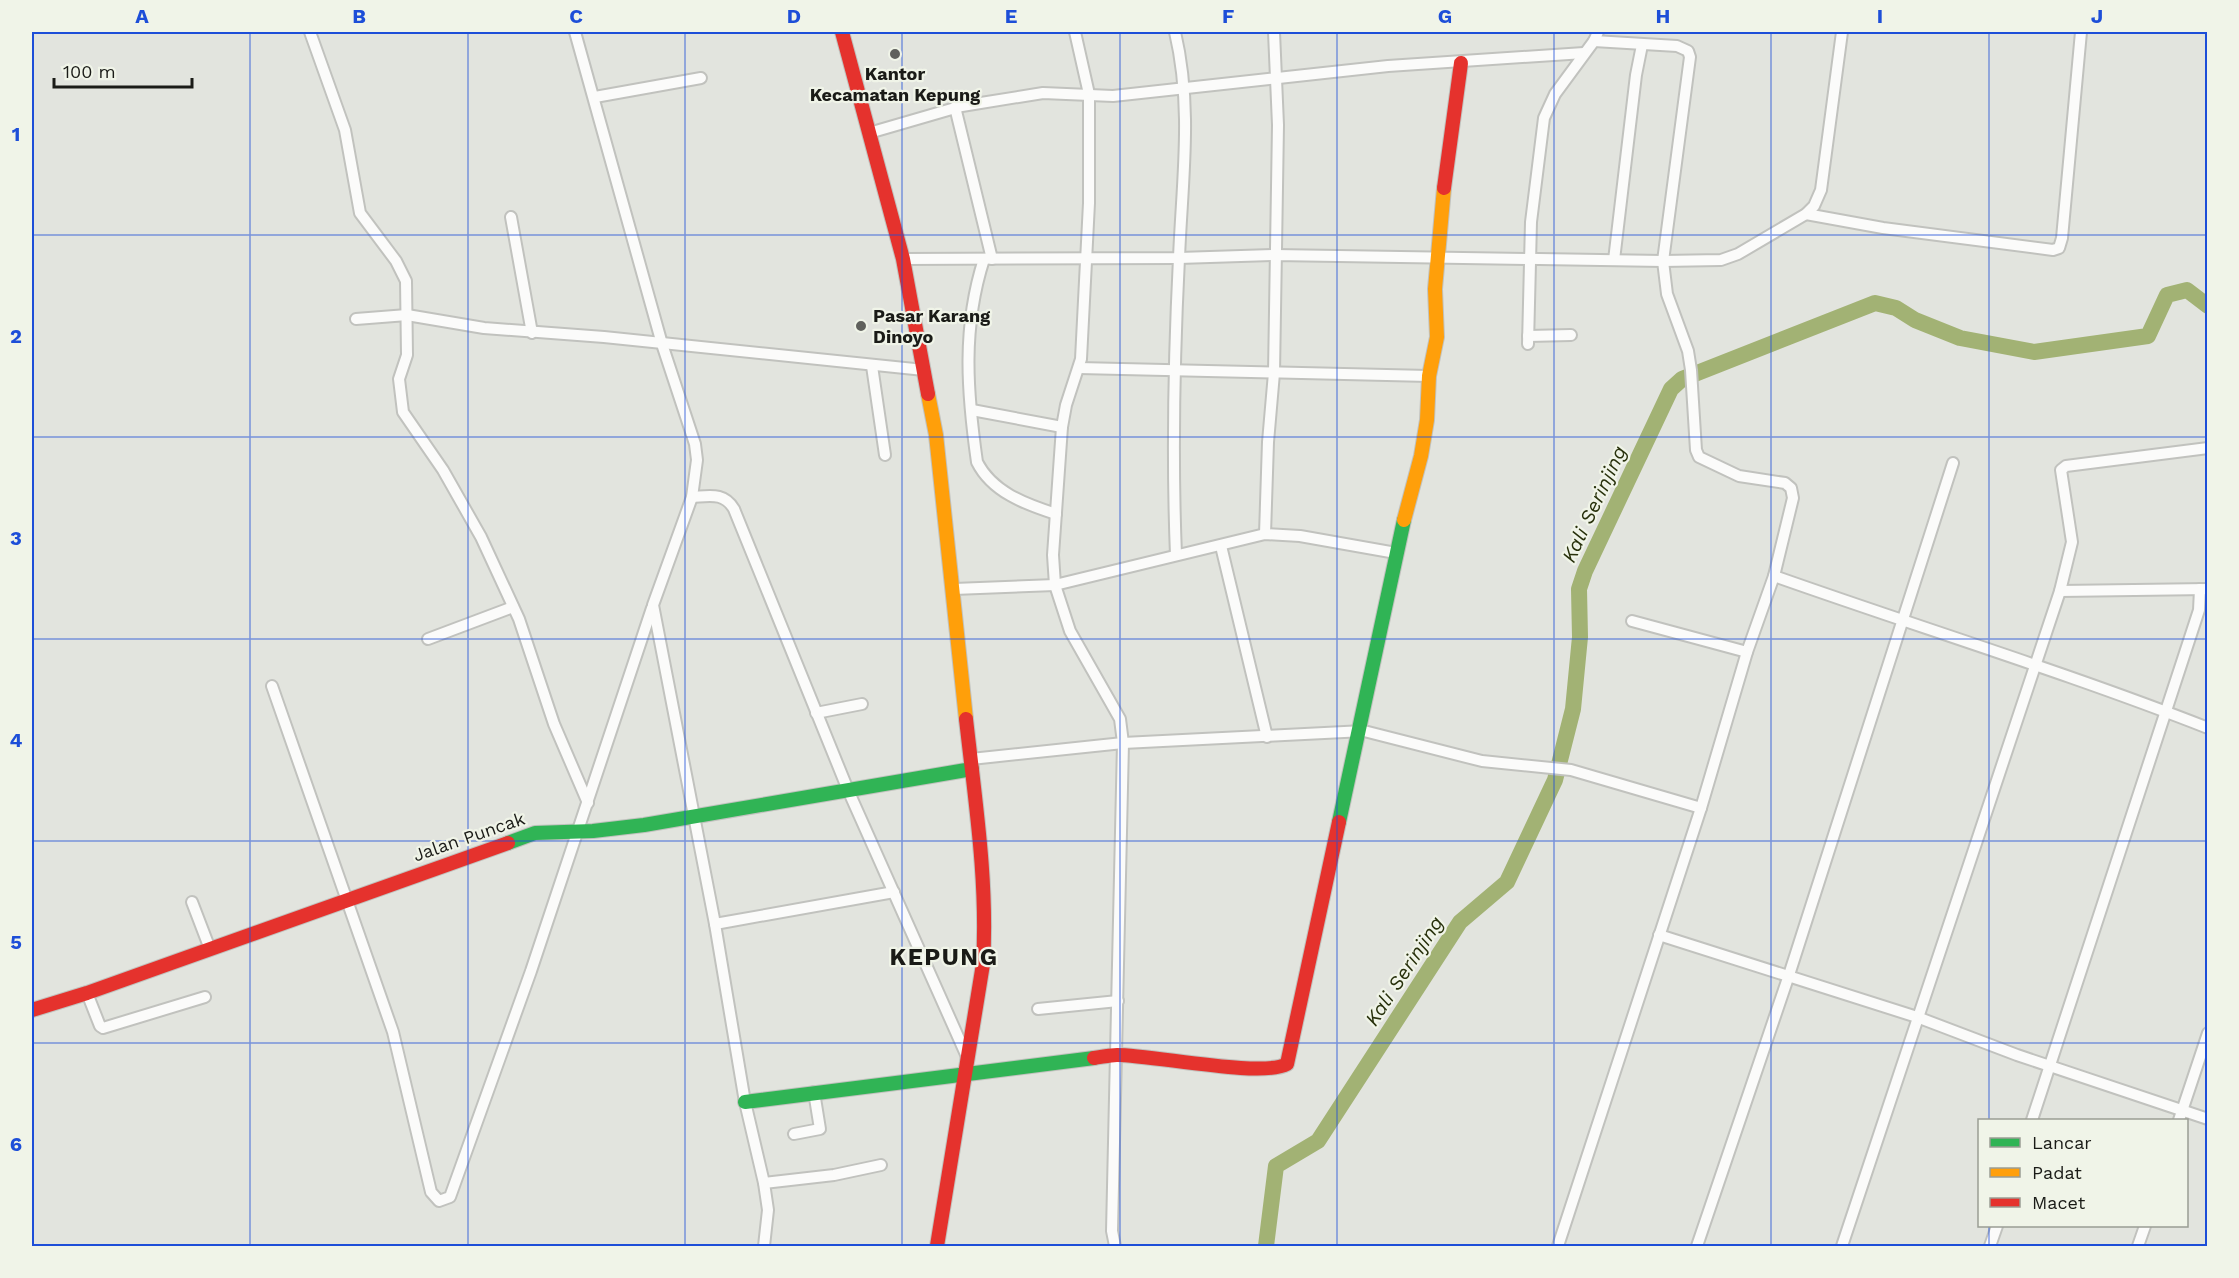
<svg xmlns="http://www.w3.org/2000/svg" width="2239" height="1278" font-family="'Work Sans',sans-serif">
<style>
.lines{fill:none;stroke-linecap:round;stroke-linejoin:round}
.river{stroke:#a2b274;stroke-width:16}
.street-casing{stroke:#c1c2be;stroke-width:14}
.fast-casing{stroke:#c1c2be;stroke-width:16}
.slow-casing{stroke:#c1c2be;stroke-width:16}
.jam-casing{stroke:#c1c2be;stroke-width:16}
.street{stroke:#fbfbfa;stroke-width:10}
.fast{stroke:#30b455;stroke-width:14}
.slow{stroke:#ff9f0a;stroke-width:14}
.jam{stroke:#e5322d;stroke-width:14}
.grid{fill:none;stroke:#1d4ed8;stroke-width:1.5;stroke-opacity:0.55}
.poi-dot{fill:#60615d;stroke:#f0f4e8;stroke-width:2}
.labels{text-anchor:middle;stroke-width:4.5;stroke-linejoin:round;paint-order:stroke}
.poi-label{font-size:18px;font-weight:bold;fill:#1a1b17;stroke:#f0f4e8}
.street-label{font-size:18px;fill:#1a1b17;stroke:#f0f4e8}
.water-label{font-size:20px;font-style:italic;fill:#28310c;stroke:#f0f4e8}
.district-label{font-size:24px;font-weight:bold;letter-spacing:1.5px;fill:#1a1b17;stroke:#f0f4e8}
.neatline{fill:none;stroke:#1d4ed8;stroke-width:2}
.grid-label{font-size:20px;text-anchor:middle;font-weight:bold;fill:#1d4ed8}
</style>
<rect width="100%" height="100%" fill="#e2e4de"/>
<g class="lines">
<path class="river" d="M1266,1246l10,-80 42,-25 142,-219 47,-40 48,-102 18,-71 7,-72 -1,-48 6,-18 86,-182 11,-10 193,-76 21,5 19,12 45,18 74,14 114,-16 19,-41 20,-5 21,16"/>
<g class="street-casing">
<g id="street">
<path d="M310,32l35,98 15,83 36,48 10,20 1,74 -8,24 4,33 40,58 38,67 38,82 35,105 34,79"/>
<path d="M575,32l87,312 33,100 2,16 -5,37 -39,108 62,319 30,178 19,81 4,27 -4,36"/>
<path d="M1075,32l14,62v109l-8,156 -15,46 -4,22 -9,128 2,30 15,46 50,88 3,24 -11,488 3,15"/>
<path d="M1175,32c18,76 7,149 4,226 -5,99 -7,198 -3,297"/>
<path d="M595,97l106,-19"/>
<path d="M955,107l37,152"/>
<path d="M869,133l93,-27 81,-13 70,3 275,-30 196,-13"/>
<path d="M1806,214l77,14 170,22 6,-2 3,-10 19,-206"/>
<path d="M511,217l21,116"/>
<path d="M903,259l276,-1 96,-3 388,6 58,-1 17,-6 68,-40 8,-8 7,-16 21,-158"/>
<path d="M984,259c-22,68 -17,133 -7,203 15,30 48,42 79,52"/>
<path d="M1614,260l22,-185 6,-30"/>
<path d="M356,319l51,-4 77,13 120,9 320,33"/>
<path d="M1528,336l43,-1"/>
<path d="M1528,344l3,-122 13,-104 11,-24 39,-53 4,-9"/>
<path d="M872,366l13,89"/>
<path d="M1079,368l350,8"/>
<path d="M972,410l90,17"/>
<path d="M692,497c18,-1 32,-5 42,12l114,281 120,269"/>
<path d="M1265,534l3,-92 6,-69 4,-248 -4,-93"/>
<path d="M1221,546l46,191"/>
<path d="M1774,576c144,51 291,96 434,152"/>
<path d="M954,589l101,-4 210,-51 35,2 96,17"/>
<path d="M2060,591l148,-2"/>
<path d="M1632,621l115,31"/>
<path d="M428,639l85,-32"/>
<path d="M272,686l121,346 38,160 8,9 11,-4 81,-226 121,-363"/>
<path d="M816,713l46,-9"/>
<path d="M971,759l152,-16 241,-12 118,30 89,9 130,38"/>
<path d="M192,902l18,47"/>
<path d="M715,924l179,-32"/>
<path d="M1659,935l258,82 100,38 191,64"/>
<path d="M87,993l13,33 3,2 102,-31"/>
<path d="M1038,1009l80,-8"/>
<path d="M2032,1120l167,-510 1,-21"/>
<path d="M2179,1120l29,-87"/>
<path d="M794,1134l26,-5 -6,-37"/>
<path d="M764,1183l70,-8 47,-10"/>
<path d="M1558,1246l143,-438 46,-156 27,-76 19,-78 -2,-10 -6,-5 -46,-7 -40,-19 -3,-7 -5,-80 -3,-19 -21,-57 -4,-33 27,-204 -2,-6 -11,-5 -83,-5"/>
<path d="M1697,1246l92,-271 164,-512"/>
<path d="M1842,1246l218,-655 12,-49 -11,-72 5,-4 142,-18"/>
<path d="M1990,1246l7,-20"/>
<path d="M2138,1246l7,-20"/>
</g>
</g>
<g class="fast-casing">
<g id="fast">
<path d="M1339,822l65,-302"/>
<path d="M508,843l27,-10 58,-2 51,-6 328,-56"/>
<path d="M745,1102l349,-44"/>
</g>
</g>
<g class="slow-casing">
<g id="slow">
<path d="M928,394l8,41 30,284"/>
<path d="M1404,520l17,-64 6,-36 2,-44 8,-39 -2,-48 9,-101"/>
</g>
</g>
<g class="jam-casing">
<g id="jam">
<path d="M842,32l61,227 25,135"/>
<path d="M1444,188l17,-125"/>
<path d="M32,1010l55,-17 421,-150"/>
<path d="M1094,1058c8,-1 16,-3 23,-3 36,0 145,23 170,9l52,-242"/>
<path d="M937,1246l46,-282c5,-82 -8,-164 -17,-245"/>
</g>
</g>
<use href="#street" class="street"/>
<use href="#fast" class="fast"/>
<use href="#slow" class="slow"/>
<use href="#jam" class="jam"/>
</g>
<path class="grid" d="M250,32v1214M468,32v1214M685,32v1214M902,32v1214M1120,32v1214M1337,32v1214M1554,32v1214M1771,32v1214M1989,32v1088M32,235h2176M32,437h2176M32,639h2176M32,841h2176M32,1043h2176M1989,1226v20"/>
<g class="poi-dot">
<circle cx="895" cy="54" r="6"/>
<circle cx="861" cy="326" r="6"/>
</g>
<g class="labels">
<g class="poi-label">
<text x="895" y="80">Kantor<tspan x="895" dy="21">Kecamatan Kepung</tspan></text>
<text x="873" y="322" text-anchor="start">Pasar Karang<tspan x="873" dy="21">Dinoyo</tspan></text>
</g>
<g class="street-label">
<text transform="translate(469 837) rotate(-19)" y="6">Jalan Puncak</text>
</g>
<g class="water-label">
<text transform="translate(1594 504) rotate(-65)" y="7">Kali Serinjing</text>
<text transform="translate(1404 971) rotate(-57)" y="7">Kali Serinjing</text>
</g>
<g class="district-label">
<text x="944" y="965">KEPUNG</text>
</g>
</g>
<rect width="2239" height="1278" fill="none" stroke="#f0f4e8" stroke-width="66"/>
<rect x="1978" y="1119" width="210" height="108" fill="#f0f4e8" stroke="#9a9d94" stroke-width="1.5"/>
<rect x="1990" y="1138" width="30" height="9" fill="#30b455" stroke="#9a9d94" stroke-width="1.5"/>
<text x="2032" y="1149" font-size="18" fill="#1a1b17">Lancar</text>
<rect x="1990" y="1168" width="30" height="9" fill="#ff9f0a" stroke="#9a9d94" stroke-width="1.5"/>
<text x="2032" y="1179" font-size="18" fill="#1a1b17">Padat</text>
<rect x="1990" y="1198" width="30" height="9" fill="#e5322d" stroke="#9a9d94" stroke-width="1.5"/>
<text x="2032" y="1209" font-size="18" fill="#1a1b17">Macet</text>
<path d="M54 78v9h138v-9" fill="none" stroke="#1a1b17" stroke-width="3"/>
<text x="63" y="78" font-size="18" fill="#1a1b17" stroke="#f0f4e8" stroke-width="4.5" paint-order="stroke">100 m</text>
<rect x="33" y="33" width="2173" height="1212" class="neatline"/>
<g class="grid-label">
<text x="142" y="23">A</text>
<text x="359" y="23">B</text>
<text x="576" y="23">C</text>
<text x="794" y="23">D</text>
<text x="1011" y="23">E</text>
<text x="1228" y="23">F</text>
<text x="1445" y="23">G</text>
<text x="1663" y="23">H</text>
<text x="1880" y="23">I</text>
<text x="2097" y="23">J</text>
<text x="16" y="141">1</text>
<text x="16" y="343">2</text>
<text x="16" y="545">3</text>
<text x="16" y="747">4</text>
<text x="16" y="949">5</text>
<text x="16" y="1151">6</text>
</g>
</svg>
